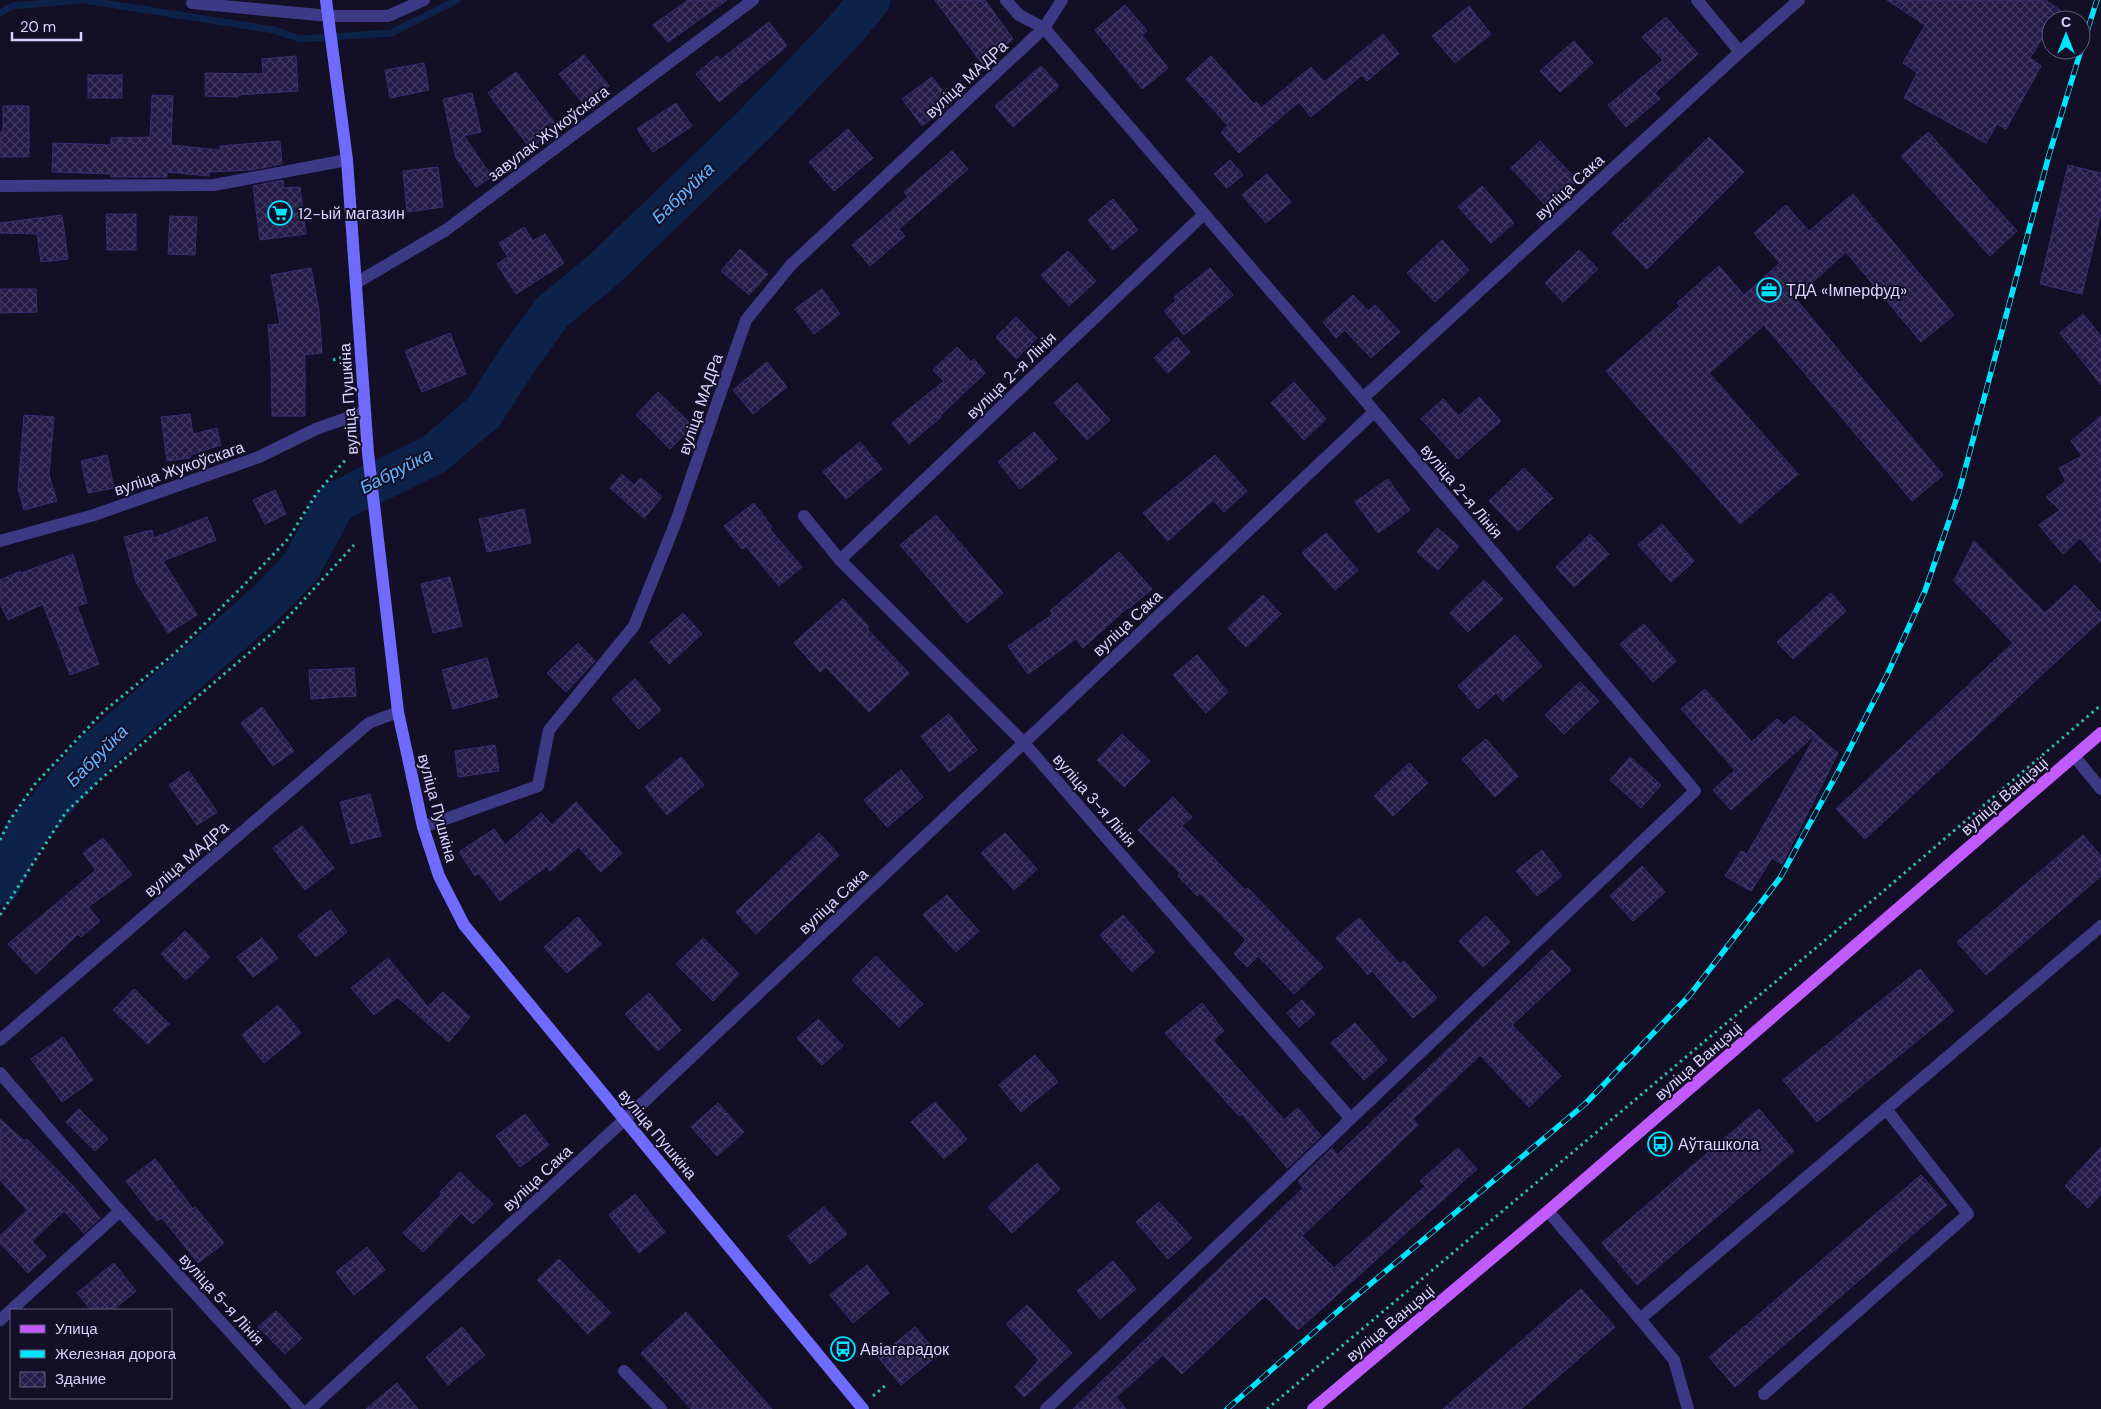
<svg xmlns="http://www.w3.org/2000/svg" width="2101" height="1409" font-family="'DM Sans',sans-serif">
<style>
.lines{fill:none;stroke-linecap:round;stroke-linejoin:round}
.stream{stroke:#0c2248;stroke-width:7}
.river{stroke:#0c2248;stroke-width:41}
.building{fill:url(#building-cross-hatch);stroke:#3b2d73}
.path{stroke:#2fb8b0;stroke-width:3;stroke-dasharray:2.5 4;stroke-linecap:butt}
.service{stroke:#3d3a85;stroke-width:12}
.minor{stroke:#3d3a85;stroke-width:12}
.secondary{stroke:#6f6bff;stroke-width:12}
.primary{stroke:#c25bff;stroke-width:12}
.rail-casing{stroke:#00e5ff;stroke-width:5.5}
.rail{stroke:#130f26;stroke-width:4;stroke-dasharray:11;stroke-linecap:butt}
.labels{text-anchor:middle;stroke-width:4;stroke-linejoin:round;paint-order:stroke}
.street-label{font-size:16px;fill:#d9d4ff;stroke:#130f26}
.poi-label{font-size:16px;fill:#d9d4ff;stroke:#130f26;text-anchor:start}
.water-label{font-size:18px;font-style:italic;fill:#62b6ff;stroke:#130f26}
</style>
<defs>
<pattern id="building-cross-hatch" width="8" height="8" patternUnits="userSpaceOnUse" patternTransform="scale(1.25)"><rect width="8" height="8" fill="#241b47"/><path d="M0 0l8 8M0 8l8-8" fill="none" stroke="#433b63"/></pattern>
</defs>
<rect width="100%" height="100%" fill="#130f26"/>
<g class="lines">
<g class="stream">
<path d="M84,0l190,30 26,9 91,-6 66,-33"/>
<path d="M0,13l12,-7 68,-6"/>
</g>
<path class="river" d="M0,885l23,-49 72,-83 169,-148 36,-37 36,-66 97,-47 51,-43 34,-53 34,-47 50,-41 152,-146 90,-94 26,-31"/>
</g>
<g class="building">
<path d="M688,0h39l-59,42 -15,-17z"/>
<path d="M935,0h50l28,39 -30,26z"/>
<path d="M1887,0h158l15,10 -6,10h-3v4l-21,34 11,8 -35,63 -9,-5 -11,19 -82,-45 13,-25 -14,-10 22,-38z"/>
<path d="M1125,5l22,26 -5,4 26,33 -26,21 -47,-59z"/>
<path d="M1469,6l22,28 -36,29 -23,-27z"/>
<path d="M1666,17l32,37 -43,39 5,6 -34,28 -18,-22 55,-45 -21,-23z"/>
<path d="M769,22l18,24 -68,56 -23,-28 21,-18 3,4z"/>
<path d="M1383,34l16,20 -32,27 -5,-6 -51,42 -12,-15 -60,51 -18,-21 7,-6 -42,-47 25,-23 43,48 2,-2 5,6 50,-41 13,15z"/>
<path d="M1574,41l19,22 -33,29 -20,-21z"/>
<path d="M584,55l25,31 -24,20 -26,-32z"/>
<path d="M296,56l2,35 -60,4v2l-33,-1v-23l58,1 -1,-15z"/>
<path d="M424,63l5,27 -39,8 -5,-28z"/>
<path d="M1041,66l18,20 -46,41 -18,-21z"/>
<path d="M516,72l42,55 -28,21 -42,-55z"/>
<rect x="88" y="75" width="34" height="23"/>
<path d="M932,77l20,26 -30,23 -20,-27z"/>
<path d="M472,93l9,39 -17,4 28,41 -16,10 -20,-29 -13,-59z"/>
<path d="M152,95l21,1 -2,49 49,5v-4l60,-5 2,23 -31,6 -42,2v4l-42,-4v5h-56v-3l-59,-2 1,-29 58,2v-7l39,-1z"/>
<path d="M676,103l16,23 -39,26 -16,-23z"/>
<path d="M3,106h26v51h-29v-25h3z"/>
<path d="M848,129l25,29 -39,33 -25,-29z"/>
<path d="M1928,132l89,99 -27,25 -89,-100z"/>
<path d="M1709,137l35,35 -97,97 -35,-36z"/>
<path d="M1540,141l37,39 -30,27 -36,-39z"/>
<path d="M952,151l16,18 -69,60 6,7 -35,30 -18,-21 56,-48 -4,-5z"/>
<path d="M1230,160l13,15 -16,13 -13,-14z"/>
<path d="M2068,165l33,8v40l-19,81 -42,-10z"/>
<path d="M438,167l5,40 -36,5 -4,-41z"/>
<path d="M1267,174l24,28 -25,21 -24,-28z"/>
<path d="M283,180l1,8 16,-1 6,47 -46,6 -7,-54z"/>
<path d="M1482,186l32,37 -23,20 -33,-36z"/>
<path d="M1853,194l101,121 -33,27 -75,-90 -51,46 148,177 -31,26 -148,-176 -55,48 89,101 -58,50 -134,-153 74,-65 -3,-3 42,-37 25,29 36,-32 -26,-30 32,-28 23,26z"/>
<path d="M1113,199l25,31 -25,20 -25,-30z"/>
<path d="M106,214h30v36h-29z"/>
<path d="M62,215l6,44 -27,3 -4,-28 -37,-1v-10z"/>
<path d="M170,216l27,1 -2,38 -27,-1z"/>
<path d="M524,227l9,14 12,-7 19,29 -48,31 -19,-30 11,-7 -9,-14z"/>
<path d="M1442,240l27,30 -34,32 -28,-29z"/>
<path d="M740,249l28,25 -19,21 -28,-24z"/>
<path d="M1579,250l19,19 -35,33 -18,-19z"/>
<path d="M1068,251l28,30 -27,25 -28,-31z"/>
<path d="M311,268l8,42 3,43 -17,2v61h-33l-1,-54 -3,-37 12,-1 -9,-49z"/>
<path d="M1210,268l23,27 -49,40 -20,-24 12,-10 -2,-4z"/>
<path d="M0,289h36l1,23 -37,1z"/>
<path d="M822,289l18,25 -26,20 -19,-25z"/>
<path d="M1353,295l15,16 7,-6 25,27 -29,26 -26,-28 -9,8 -13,-16z"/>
<path d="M2083,314l18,22v49l-41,-52z"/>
<path d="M1016,317l21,21 -21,21 -20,-22z"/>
<path d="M450,333l16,41 -44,18 -17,-41z"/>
<path d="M1177,337l13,15 -22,21 -14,-15z"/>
<path d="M957,347l14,15 3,-3 11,14 -45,43 1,1 -32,27 -17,-21 52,-42 -11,-11z"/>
<path d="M767,362l20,25 -34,27 -20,-24z"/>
<path d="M1294,382l32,37 -22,21 -33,-37z"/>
<path d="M1077,383l33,37 -23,20 -33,-37z"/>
<path d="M658,392l35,34 -23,23 -34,-34z"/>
<path d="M1479,397l22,24 -43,38 -37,-40 22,-20 16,17z"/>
<path d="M190,414l3,20 24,-6 4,17 -31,10v3l-23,3 -6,-44z"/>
<path d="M24,415l30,2 -5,58 8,26 -33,9 -6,-21z"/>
<path d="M2101,416v147l-21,-25 -17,16 -24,-29 21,-15 -14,-13 20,-16 -7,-13 23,-12 -11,-15z"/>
<path d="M1034,432l23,27 -37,30 -22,-27z"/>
<path d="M860,442l22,27 -36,30 -23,-27z"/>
<path d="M107,455l7,33 -26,5 -7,-32z"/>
<path d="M1215,455l32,36 -23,21 -11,-12 -45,41 -25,-28z"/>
<path d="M1524,468l29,30 -35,33 -29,-30z"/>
<path d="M622,474l12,11 7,-7 21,19 -18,21 -34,-30z"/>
<path d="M1388,479l22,31 -32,23 -23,-31z"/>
<path d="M275,490l11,24 -21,10 -12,-24z"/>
<path d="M754,503l18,24 -2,2 32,38 -23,19 -33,-40 -4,3 -18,-23z"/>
<path d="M524,509l7,34 -44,9 -8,-33z"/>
<path d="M936,515l67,78 -36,30 -67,-78z"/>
<path d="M207,517l9,23 -53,21 34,54 -29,18 -32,-51 -12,-45 28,-7 2,8z"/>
<path d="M1662,524l32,37 -23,21 -33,-37z"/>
<path d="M1437,528l22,18 -21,24 -21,-18z"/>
<path d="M1326,533l32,37 -23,20 -33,-37z"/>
<path d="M1590,534l19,20 -35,33 -18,-20z"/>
<path d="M1974,541l71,72 30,-28 26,28v7l-236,219 -29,-30 177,-166 -59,-62z"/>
<path d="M1119,552l33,37 -24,20 -1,-1 -44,40 -7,-9 -48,35 -20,-28 45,-32 -3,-3z"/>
<path d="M73,554l14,49 -10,3 22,58 -29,11 -27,-71 -35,16 -8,-17v-23l20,-9 1,2z"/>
<path d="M450,577l12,49 -29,7 -12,-49z"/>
<path d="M1484,580l19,19 -35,33 -18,-19z"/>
<path d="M1831,593l15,18 -53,48 -16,-17z"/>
<path d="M1263,595l18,19 -35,33 -18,-19z"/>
<path d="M843,599l26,28 -2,2 42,44 -40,39 -43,-45 -6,5 -26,-29z"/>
<path d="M683,613l19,21 -33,30 -19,-22z"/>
<path d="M1644,624l32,37 -23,21 -33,-38z"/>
<path d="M1515,635l27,31 -39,35 -7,-8 -18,16 -20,-23z"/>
<path d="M578,643l17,18 -29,31 -19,-19z"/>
<path d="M1197,655l31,37 -22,21 -33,-38z"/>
<path d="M487,658l11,39 -45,12 -11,-39z"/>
<path d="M354,668l2,28 -45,3 -2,-29z"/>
<path d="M635,679l26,31 -22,19 -27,-30z"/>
<path d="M1580,682l19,19 -35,33 -19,-19z"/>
<path d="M1705,689l47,53 25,-23 7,6 10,-9 22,18 -85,76 -18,-20 22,-20 -54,-61z"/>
<path d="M262,707l32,44 -21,15 -32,-43z"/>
<path d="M949,714l28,36 -28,22 -28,-36z"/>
<path d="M1122,734l28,27 -26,26 -27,-27z"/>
<path d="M1816,735l22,18 -56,111 -10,-6 -21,33 -26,-15 16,-25 6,3z"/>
<path d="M1486,739l32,37 -23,21 -33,-38z"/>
<path d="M495,745l4,26 -41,6 -3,-26z"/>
<path d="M681,757l23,28 -37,30 -22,-28z"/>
<path d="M1630,757l31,28 -20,23 -31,-28z"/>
<path d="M1409,763l19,20 -35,33 -19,-20z"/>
<path d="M901,770l22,27 -36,30 -23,-27z"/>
<path d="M189,771l28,41 -20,13 -28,-40z"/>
<path d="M370,794l11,42 -30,8 -11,-42z"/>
<path d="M1173,797l19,20 -10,9 63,64 3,-2 75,79 -29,27 -36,-38 -11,11 -13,-13 12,-14 -46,-47 -3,3 -19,-20 2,-3 -42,-43z"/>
<path d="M576,802l46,51 -21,19 -23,-25 -28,24 -3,-5 -47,35 -21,-28 -4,3 -16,-24 35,-23 11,16 36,-32 11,12z"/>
<path d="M302,826l32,42 -29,22 -32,-42z"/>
<path d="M819,833l20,22 -83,79 -20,-22z"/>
<path d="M1005,833l32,36 -23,21 -33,-37z"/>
<path d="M2083,835l18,21v20l-115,99 -29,-33z"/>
<path d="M103,838l29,37 -44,32 12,14 -19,16 -3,-3 -42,40 -28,-30 88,-74 -13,-17z"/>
<path d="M1542,850l20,26 -25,20 -21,-25z"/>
<path d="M1642,866l23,26 -32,29 -23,-25z"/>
<path d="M947,895l32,36 -23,21 -33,-37z"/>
<path d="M330,910l17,22 -31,25 -18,-21z"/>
<path d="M1123,915l32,37 -23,20 -32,-37z"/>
<path d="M1486,916l24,26 -27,25 -24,-26z"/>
<path d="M578,917l23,27 -34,29 -23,-26z"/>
<path d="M1359,918l41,46 4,-3 33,37 -24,20 -41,-47 -4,4 -32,-37z"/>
<path d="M185,931l25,26 -24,23 -25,-26z"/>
<path d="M262,938l16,20 -25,19 -16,-20z"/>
<path d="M703,938l36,36 -26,27 -37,-37z"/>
<path d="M1552,950l19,20 -59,55 49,51 -32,31 -49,-52 -67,64 5,6 -116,111 32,32 91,-82 -5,-5 38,-33 19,21 -179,161 -33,-34 -83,78 -19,-19 -47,42 10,12h-53l230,-221 -5,-7 34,-33 5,7z"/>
<path d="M876,956l47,48 -24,23 -47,-47z"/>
<path d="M388,958l40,49 15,-15 27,25 -21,25 -52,-45 -23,18 -23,-27z"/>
<path d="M1920,969l34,42 -137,111 -34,-42z"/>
<path d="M134,989l35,35 -21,20 -35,-34z"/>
<path d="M649,993l32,37 -23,21 -33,-37z"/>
<path d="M1302,1000l13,14 -16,13 -12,-14z"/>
<path d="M1202,1003l22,28 -11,9 71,80 14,-12 23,28 -34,32 -45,-54 -3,2 -74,-83z"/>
<path d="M278,1005l23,28 -37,30 -22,-28z"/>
<path d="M818,1019l25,27 -21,19 -25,-27z"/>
<path d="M1355,1023l32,37 -23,20 -33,-37z"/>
<path d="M63,1037l30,43 -31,22 -31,-43z"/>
<path d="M1035,1055l23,27 -37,30 -22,-27z"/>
<path d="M935,1102l32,37 -23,20 -33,-37z"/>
<path d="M718,1103l26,29 -27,24 -26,-29z"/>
<path d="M79,1109l29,30 -13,12 -29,-29z"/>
<path d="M1759,1109l35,42 -157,134 -35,-42z"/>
<path d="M525,1114l24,31 -29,22 -24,-31z"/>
<path d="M0,1119l24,22 3,-2 48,49 25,30 -16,15 -20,-22 -32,30 14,15 -18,17 -28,-30v-7l27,-26 -27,-30z"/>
<path d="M2101,1147v47l-13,14 -23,-22z"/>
<path d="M155,1159l38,50 2,-2 29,36 -26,20 -36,-45 -5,3 -31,-40z"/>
<path d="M1037,1163l23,26 -48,44 -24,-26z"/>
<path d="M460,1172l33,32 -20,20 -12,-11 -38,39 -20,-19 39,-39 -2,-2z"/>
<path d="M1921,1175l26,30 -212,182 -26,-30z"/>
<path d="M635,1194l30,38 -26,21 -30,-38z"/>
<path d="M1159,1202l33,36 -24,21 -32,-37z"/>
<path d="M824,1207l23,27 -37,30 -22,-28z"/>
<path d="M367,1247l18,23 -31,25 -18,-23z"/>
<path d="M559,1259l52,54 -23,21 -51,-54z"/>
<path d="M1113,1261l23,28 -36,30 -23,-28z"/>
<path d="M114,1263l22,28 -23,19h-22l-14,-17z"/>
<path d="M867,1265l22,28 -36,30 -23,-28z"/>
<path d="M1581,1289l34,38 -94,82h-78z"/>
<path d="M1027,1305l45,48 -48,44 -9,-10 24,-27 -33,-36z"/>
<path d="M276,1311l26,27 -17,16 -27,-27z"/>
<path d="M686,1312l86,97h-81l-50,-56z"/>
<path d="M462,1327l23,28 -37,30 -22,-28z"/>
<path d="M915,1327l23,28 -37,30 -23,-28z"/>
<path d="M397,1383l21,26h-52z"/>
</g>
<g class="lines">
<g class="path">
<path d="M333,360l10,-3"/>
<path d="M0,840l10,-20 25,-36 68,-72 72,-59 64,-63 49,-51 29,-46 30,-35"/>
<path d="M0,915l66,-103 36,-34 175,-149 77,-84"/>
<path d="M873,1396l13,-11"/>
<path d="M1267,1409l613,-515 221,-189"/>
</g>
<g class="service">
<path d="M1006,0l13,15 25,13"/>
<path d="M2074,756l27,33"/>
<path d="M1548,1211l92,108 461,-393"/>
<path d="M1640,1319l34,41 14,49"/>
<path d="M624,1371l37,38"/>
<path d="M1764,1394l204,-180 -82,-105"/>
</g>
<g class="minor">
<path d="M1697,0l43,52"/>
<path d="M192,3l137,13h59l36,-16"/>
<path d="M1044,28l319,370 332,393 -649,618"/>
<path d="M0,186l214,-1 133,-25"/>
<path d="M356,283l90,-53 307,-230"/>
<path d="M1363,398l377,-346 59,-52"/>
<path d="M804,516l36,44 184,183 326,375"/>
<path d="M0,541l94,-26 165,-58 57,-28 48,-17"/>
<path d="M840,560l364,-346"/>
<path d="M423,827l115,-41 11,-56 85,-104 41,-102 71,-204 45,-55 253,-237 18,-28"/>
<path d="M0,1040l369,-317 29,-11"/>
<path d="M0,1073l120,138 180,198"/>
<path d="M0,1320l120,-109"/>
<path d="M310,1409l338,-311 726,-686"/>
</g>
<path class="secondary" d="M326,0l21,160 21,293 30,259 25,115 16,49 25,49 399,484"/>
<path class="primary" d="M1313,1409l235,-198 553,-478"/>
<g class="rail-casing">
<g id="rail">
<path d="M2081,50l16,-50"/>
<path d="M1227,1409l110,-97 248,-208 105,-109 90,-117 59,-108 48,-95 38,-84 34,-99 90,-337 32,-105"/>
</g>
</g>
<use href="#rail" class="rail"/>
</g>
<defs>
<g id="supermarket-ring" transform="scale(1.25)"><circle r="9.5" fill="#130f26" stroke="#00e5ff" stroke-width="1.5"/><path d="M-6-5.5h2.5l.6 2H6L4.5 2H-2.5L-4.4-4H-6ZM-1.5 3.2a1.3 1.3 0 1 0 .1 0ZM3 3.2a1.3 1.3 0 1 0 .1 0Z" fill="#00e5ff"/></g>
<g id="office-ring" transform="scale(1.25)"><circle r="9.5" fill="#130f26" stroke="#00e5ff" stroke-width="1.5"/><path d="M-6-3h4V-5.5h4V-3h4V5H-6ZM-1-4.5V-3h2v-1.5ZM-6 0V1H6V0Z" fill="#00e5ff"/></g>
<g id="bus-ring" transform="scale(1.25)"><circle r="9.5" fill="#130f26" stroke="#00e5ff" stroke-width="1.5"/><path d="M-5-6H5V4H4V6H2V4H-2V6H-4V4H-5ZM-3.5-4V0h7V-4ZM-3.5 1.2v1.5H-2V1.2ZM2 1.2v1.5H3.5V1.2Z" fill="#00e5ff"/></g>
</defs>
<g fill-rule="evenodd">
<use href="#supermarket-ring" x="280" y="213"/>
<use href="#office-ring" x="1769" y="290"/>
<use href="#bus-ring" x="1660" y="1144"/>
<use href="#bus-ring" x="843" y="1349"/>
</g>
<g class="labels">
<g class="street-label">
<text transform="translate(966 79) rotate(-43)" y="6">вуліца МАДРа</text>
<text transform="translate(548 133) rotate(-37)" y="6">завулак Жукоўскага</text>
<text transform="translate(1569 187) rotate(-43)" y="6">вуліца Сака</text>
<text transform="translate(1011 375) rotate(-44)" y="6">вуліца 2-я Лінія</text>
<text transform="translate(348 399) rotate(-94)" y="6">вуліца Пушкіна</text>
<text transform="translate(700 404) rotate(-71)" y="6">вуліца МАДРа</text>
<text transform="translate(179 468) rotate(-19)" y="6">вуліца Жукоўскага</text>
<text transform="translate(1462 491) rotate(50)" y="6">вуліца 2-я Лінія</text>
<text transform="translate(1127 623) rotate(-43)" y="6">вуліца Сака</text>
<text transform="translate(2004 796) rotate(-41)" y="6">вуліца Ванцэці</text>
<text transform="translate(1095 800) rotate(49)" y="6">вуліца 3-я Лінія</text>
<text transform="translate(438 808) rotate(75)" y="6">вуліца Пушкіна</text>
<text transform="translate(186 859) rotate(-41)" y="6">вуліца МАДРа</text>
<text transform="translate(833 901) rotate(-43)" y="6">вуліца Сака</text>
<text transform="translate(1698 1061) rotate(-41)" y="6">вуліца Ванцэці</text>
<text transform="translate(658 1134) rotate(50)" y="6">вуліца Пушкіна</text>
<text transform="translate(537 1178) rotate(-43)" y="6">вуліца Сака</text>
<text transform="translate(222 1299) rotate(48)" y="6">вуліца 5-я Лінія</text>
<text transform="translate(1390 1323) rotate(-40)" y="6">вуліца Ванцэці</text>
</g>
<g class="poi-label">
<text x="298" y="219">12-ый магазин</text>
<text x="1786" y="296">ТДА «Імперфуд»</text>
<text x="1678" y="1150">Аўташкола</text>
<text x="860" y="1355">Авіагарадок</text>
</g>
<g class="water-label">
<text transform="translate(683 193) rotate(-44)" y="6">Бабруйка</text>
<text transform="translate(396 471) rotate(-27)" y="6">Бабруйка</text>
<text transform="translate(97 756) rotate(-45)" y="6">Бабруйка</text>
</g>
</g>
<rect x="10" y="1309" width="162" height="90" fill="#130f26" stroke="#625e7d"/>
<rect x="20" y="1325" width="25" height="8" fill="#c25bff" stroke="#625e7d"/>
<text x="55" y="1334" font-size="15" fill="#d9d4ff">Улица</text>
<rect x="20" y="1350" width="25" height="8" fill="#00e5ff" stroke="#625e7d"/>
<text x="55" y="1359" font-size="15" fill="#d9d4ff">Железная дорога</text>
<rect x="20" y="1372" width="25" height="15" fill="url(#building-cross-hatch)" stroke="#625e7d"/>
<text x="55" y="1384" font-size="15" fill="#d9d4ff">Здание</text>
<g transform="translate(2066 35)"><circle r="24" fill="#130f26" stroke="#625e7d"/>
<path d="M0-4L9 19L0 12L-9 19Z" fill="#00e5ff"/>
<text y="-8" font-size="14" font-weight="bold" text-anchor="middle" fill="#d9d4ff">С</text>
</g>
<path d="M12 32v8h69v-8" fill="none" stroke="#d9d4ff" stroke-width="2.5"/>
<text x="20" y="32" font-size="15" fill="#d9d4ff" stroke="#130f26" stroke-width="4" paint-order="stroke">20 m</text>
</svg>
